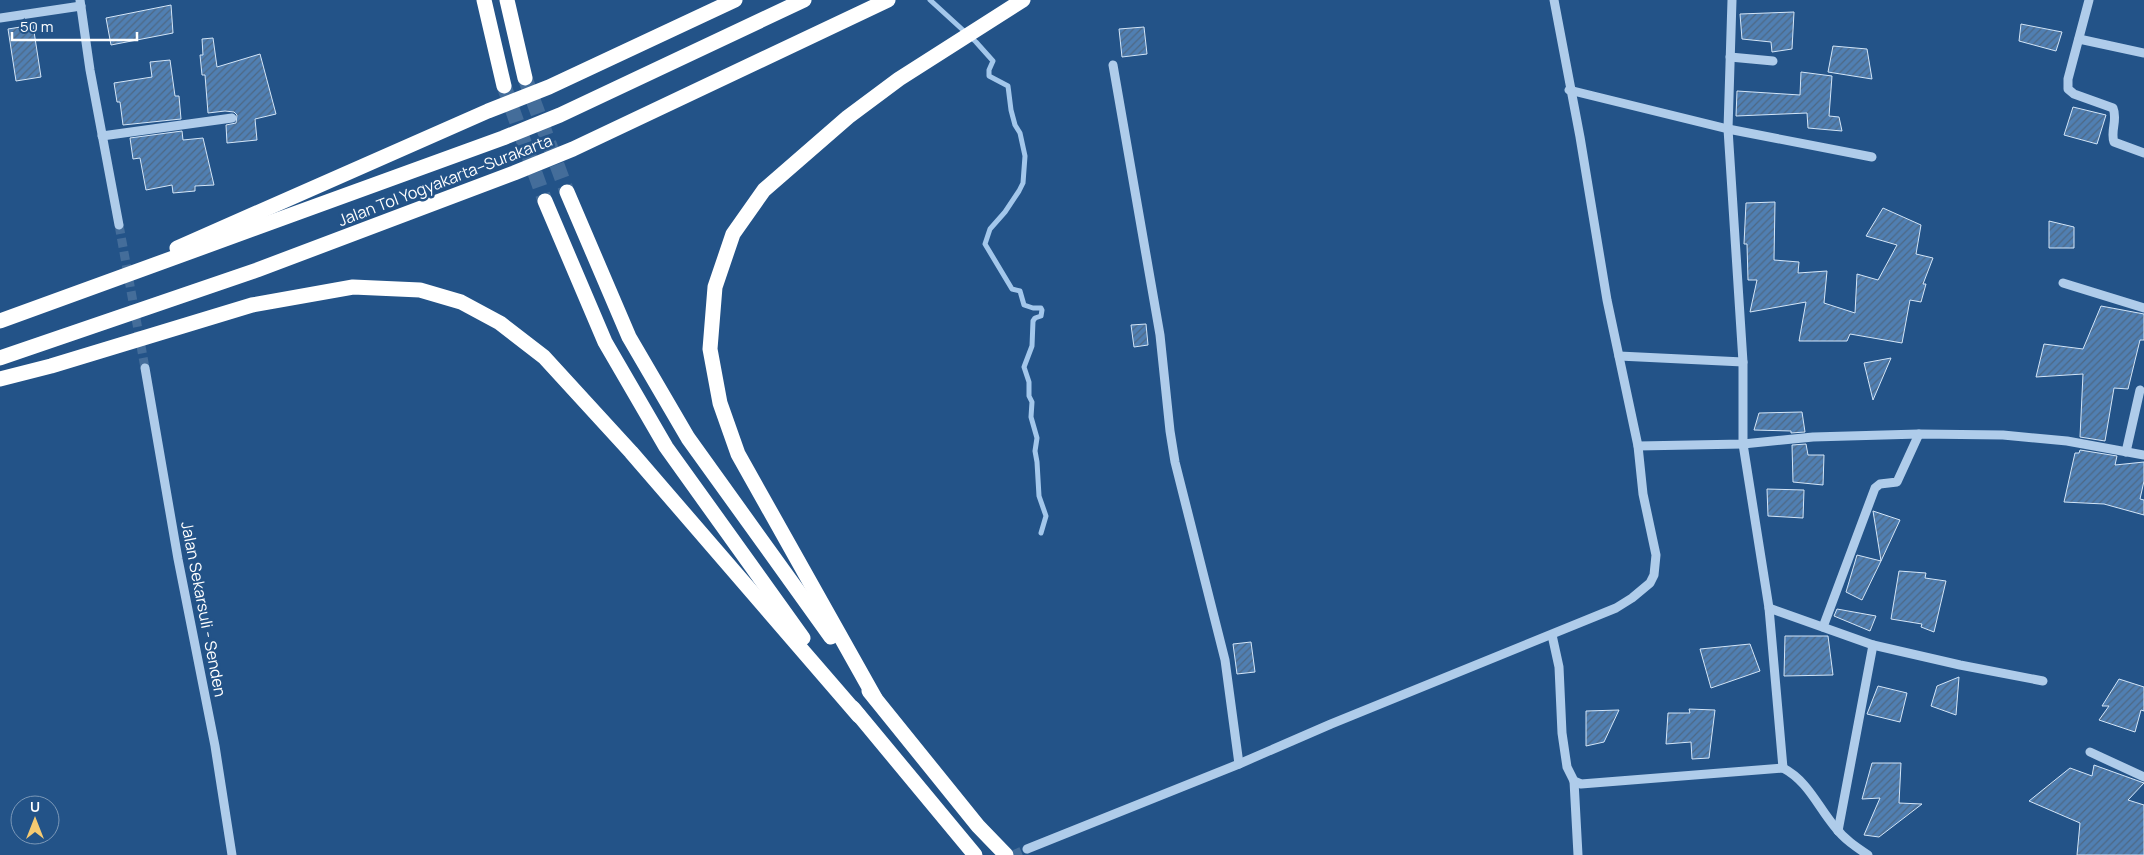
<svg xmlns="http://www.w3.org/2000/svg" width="2144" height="855" font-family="Manrope,sans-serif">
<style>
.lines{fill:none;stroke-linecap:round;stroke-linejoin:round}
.stream{stroke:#a3c7eb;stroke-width:5}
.building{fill:url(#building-hatch);stroke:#d3e5f7}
.minor-tunnel{stroke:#446d9a;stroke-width:9;stroke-dasharray:9 4.5;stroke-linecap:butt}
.highway-tunnel{stroke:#446d9a;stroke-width:15;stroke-dasharray:15 8;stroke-linecap:butt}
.minor{stroke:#afccea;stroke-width:9}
.highway{stroke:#fff;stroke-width:15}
.labels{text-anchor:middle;stroke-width:5;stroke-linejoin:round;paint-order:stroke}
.street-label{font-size:16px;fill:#fff;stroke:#235388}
</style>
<defs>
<pattern id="building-hatch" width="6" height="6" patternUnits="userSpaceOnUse" patternTransform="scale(1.25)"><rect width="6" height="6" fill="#507fb2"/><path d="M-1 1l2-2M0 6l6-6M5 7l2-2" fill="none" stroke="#4e6884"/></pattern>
</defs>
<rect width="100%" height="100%" fill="#235388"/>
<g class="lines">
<path class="stream" d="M930,0l46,42 17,19 -4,9v6l19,10 3,24 4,15 5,8 5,23 -2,27 -4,8 -14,21 -15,17 -5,15 27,45 8,2 4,14 9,3h8l1,2 -1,6 -6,2 -2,3 -1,25 -8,21 5,15v14l3,6 -1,15 6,21 -2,13 2,11 2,34 7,20 -5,17"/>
</g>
<g class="building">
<path d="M171,5l2,28 -62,12 -5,-27z"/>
<path d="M1794,12l-2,37 -20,3 -1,-10 -29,-3 -2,-25z"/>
<path d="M2021,24l41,8 -6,19 -37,-10z"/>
<path d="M33,25l8,52 -25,4 -8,-52z"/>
<path d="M1144,27l3,27 -25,3 -3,-28z"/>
<path d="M213,38l4,29 43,-13 16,60 -21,5 2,21 -30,3 -1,-18 10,-2 1,-8 -3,-3 -9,-1 -17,2 -3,-38h-3l-2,-20h3l-1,-16z"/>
<path d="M1833,46l34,3 5,30 -44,-7z"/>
<path d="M170,60l5,36h4l2,23 -58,6 -3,-23h-3l-3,-19 38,-6 -2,-15z"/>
<path d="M1801,72l31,4 -3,40 10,1 3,14 -34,-3 -1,-15 -71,3 1,-25 63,4z"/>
<path d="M2073,107l33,8 -9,29 -33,-9z"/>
<path d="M182,131l1,9 20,-2 11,47 -19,1v5l-22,2 -1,-8 -26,5 -6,-32 -7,1 -3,-21z"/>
<path d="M1775,202l-1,58 25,2 -1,11 29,-2 -3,32 31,10 2,-39 21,6 19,-35 -31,-9 17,-28 38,17 -5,29 17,4 -10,26h3l-5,18 -11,-2 -8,43 -52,-9 -3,7h-48l7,-39 -56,10 7,-32h-9l-1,-36h-3l2,-41z"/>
<path d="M2049,221l25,6v21h-25z"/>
<path d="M2101,306l43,8v26h-4l-12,49 -14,-1 -9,53 -25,-4 3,-63 -47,3 8,-33 39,5z"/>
<path d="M1146,324l2,21 -14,2 -3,-22z"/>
<path d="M1891,358l-18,42 -9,-37z"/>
<path d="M1802,412l3,20 -14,1v-2l-37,-1 5,-17z"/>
<path d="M1806,444l2,11h16l-1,30 -30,-3 -1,-37z"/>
<path d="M2080,450l37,6 -2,9 29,-3v19l-4,18 4,1v15l-40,-11 -40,-2 11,-49h4z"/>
<path d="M1767,489l37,1 -1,28 -35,-2z"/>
<path d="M1873,511l27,9 -19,41z"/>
<path d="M1857,555l24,6 -19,39 -16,-8z"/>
<path d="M1899,571l27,2 -1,5 21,3 -12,51 -13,-5 1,-3 -31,-5z"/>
<path d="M1837,609l39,7 -6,15 -36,-15z"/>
<path d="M1785,636h43l5,39 -49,1z"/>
<path d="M1251,642l4,30 -18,2 -4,-30z"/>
<path d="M1750,644l10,27 -49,17 -11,-39z"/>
<path d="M1959,677l-3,38 -25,-9 6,-20z"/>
<path d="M2119,679l25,8v24l-3,-1 -6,22 -36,-12 10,-14h-7z"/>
<path d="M1878,686l29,7 -7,29 -33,-8z"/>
<path d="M1689,709l26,1 -6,48 -17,1 -1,-17 -25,2 2,-31h22z"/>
<path d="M1619,710l-15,32 -18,4v-35z"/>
<path d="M1872,763h29l-2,40 23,1 -43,33 -15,-2 16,-37 -18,1z"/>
<path d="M2094,765l50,18 -16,17 16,5v50h-67l3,-32 -51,-22 41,-33 22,8z"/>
</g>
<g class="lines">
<g class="minor-tunnel">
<path d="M119,225l26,143"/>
<path d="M1013,855l14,-6"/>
</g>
<g class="highway-tunnel">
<path d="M525,78l42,114"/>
<path d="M504,86l41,115"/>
</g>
<g class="minor">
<path d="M80,0l10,70 29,155"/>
<path d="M1732,0l-4,129 15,233v82l26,164 14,160"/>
<path d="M2089,0l-21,79v10l6,5 39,14c5,12 -3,23 1,34l30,11"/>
<path d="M0,18l81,-12"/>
<path d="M2079,39l65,14"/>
<path d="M1730,57l43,4"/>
<path d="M1113,65l47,270 10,96 5,31 50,198 14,104"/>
<path d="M1569,90l159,39 144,28"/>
<path d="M102,136l130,-18"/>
<path d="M2063,283l81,25"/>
<path d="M1619,356l124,6"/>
<path d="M145,368l33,191 37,187 17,109"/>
<path d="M1638,446l105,-2 70,-7 106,-3 84,1 64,6 77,14"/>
<path d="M2126,452l14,-62"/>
<path d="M1769,608l104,37 87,20 83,16"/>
<path d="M1823,627l52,-139 5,-4 17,-2 22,-48"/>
<path d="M1552,635l7,32 3,66 5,34 7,14 7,3 202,-16c25,13 35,39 52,59 9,12 21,20 33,28"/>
<path d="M2090,752l54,25"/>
<path d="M1574,781l4,74"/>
<path d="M1838,831l35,-186"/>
<path d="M1027,849l212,-85 92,-40 285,-116 16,-10 18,-15 4,-8 2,-20 -13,-61 -5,-48 -31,-146 -27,-163 -26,-137"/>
</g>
<g class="highway">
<path d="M484,0l20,86"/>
<path d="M507,0l18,78"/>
<path d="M567,192l62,145 59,101 143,199"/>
<path d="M545,201l60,141 61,105 137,191"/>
<path d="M177,248l311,-137 61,-24 186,-87"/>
<path d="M0,321l503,-183 57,-23 244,-115"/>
<path d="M0,358l257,-88 257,-97 59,-24 315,-149"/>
<path d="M0,379l51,-13 201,-61 101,-18 67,3 41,12 39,21 44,34 87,95 228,264"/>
<path d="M869,691l109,135 28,29"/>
<path d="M875,698l-137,-244 -18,-51 -10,-54 5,-62 18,-53 31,-44 84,-73 51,-38 124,-79"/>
<path d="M853,708l122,147"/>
</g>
</g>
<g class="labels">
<g class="street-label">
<text transform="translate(445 180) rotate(-21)" y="6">Jalan Tol Yogyakarta–Surakarta</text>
<text transform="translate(204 609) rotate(79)" y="6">Jalan Sekarsuli - Senden</text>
</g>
</g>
<g transform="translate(35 820)"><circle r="24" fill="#235388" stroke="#7b98b8"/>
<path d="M0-4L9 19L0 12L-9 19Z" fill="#f5ca71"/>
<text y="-8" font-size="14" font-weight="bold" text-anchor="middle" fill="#ffffff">U</text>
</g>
<path d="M12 32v8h125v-8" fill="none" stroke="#ffffff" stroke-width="2.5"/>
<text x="20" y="32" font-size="15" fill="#ffffff" stroke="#235388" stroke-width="4" paint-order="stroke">50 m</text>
</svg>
